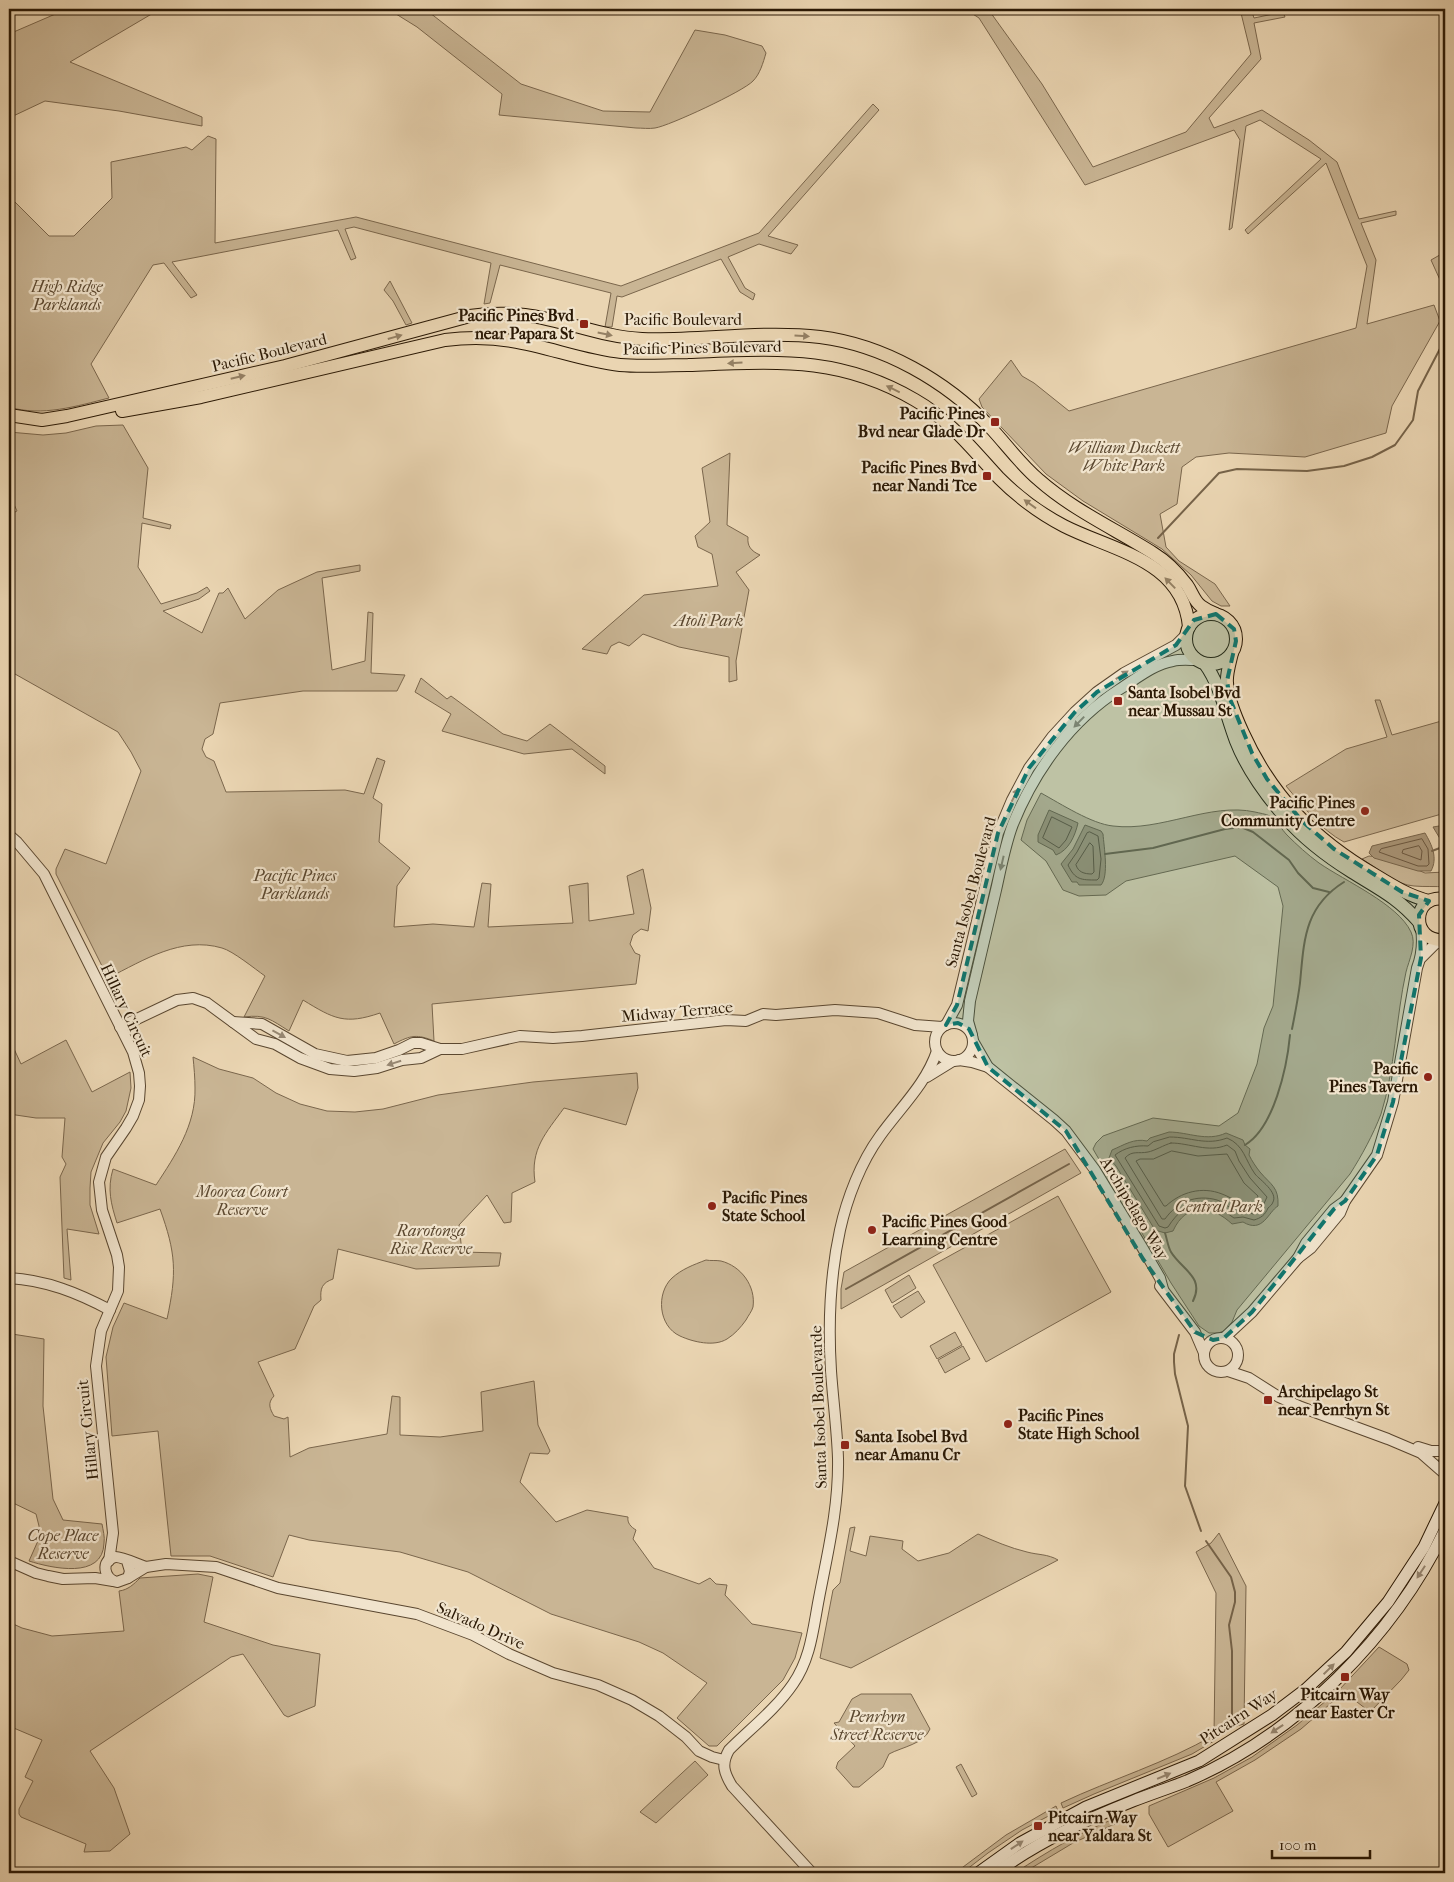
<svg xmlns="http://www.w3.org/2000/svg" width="1454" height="1882" font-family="'IM FELL French Canon',serif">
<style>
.green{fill:#c9b594;stroke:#7a664c}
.water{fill:#a99577;stroke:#766349}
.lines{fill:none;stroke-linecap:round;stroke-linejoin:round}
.shore{stroke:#6a563e;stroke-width:1}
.stream{stroke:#766349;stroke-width:2}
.tertiary-casing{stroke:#5a4730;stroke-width:12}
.secondary-casing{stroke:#2a1804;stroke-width:13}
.primary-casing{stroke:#2a1804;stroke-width:14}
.tertiary{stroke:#f1e4cd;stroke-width:10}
.secondary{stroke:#f1e4cd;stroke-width:11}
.primary{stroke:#ead5b2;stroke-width:12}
.oneway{fill:#948064}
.oneway2{fill:#978873}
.marked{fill:#0f766e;fill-opacity:0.2;stroke:#0f766e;stroke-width:4;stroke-dasharray:10 6;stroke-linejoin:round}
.poi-dot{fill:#8f2418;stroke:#f1e4cd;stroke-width:2}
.labels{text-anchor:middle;stroke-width:4.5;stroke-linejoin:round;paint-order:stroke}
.park-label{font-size:16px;font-style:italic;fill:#5a472f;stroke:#f1e4cd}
.poi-label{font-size:16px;font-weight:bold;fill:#2a1804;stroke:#f1e4cd;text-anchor:start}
.street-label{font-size:16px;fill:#2a1804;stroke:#f1e4cd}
</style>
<rect width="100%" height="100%" fill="#ead5b2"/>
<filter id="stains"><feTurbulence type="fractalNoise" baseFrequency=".004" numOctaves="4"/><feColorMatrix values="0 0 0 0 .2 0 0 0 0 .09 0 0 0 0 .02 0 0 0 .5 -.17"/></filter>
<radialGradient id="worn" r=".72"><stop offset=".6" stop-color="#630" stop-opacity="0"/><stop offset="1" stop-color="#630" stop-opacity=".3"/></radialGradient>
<g class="green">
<path d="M67,9h106l-18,3 -85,50 132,55v9l-83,-15 -74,-10 -36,17v-84z"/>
<path d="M388,9h37l96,75 82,27 47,1 45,-82 30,5 37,11 4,7c-3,10 -6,21 -13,28 -9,10 -84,45 -98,47 -6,1 -13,0 -19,0l-137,-13 3,-21 -85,-67z"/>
<path d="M965,9h23l54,75 51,83 93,-35 65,-78 -11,-45h11l3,9 29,-6 2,5 -31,6 7,36 -52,59 5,10 48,-18 47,30 28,22 22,57 37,-8v4l-35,8 15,37 -9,64 67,-19 6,16 -48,85 -6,27 -81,24 -76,-4 -33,4 -14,10 -5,37 -17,10 6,33 13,14 36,23 15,22h-9l-9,-5 -21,-26 -29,-26 -79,-48 -37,-27 -64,-67 -3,-8 32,-39 11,16 12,7 35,28 287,-83 11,-62 -41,-103 -78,71 -3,-4 76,-71 -61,-39 -14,6 -14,102 -3,2 11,-90 -6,-10 -149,55 -106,-167z"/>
<path d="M873,104l6,6 -111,126 30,9 -7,9 -32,-10 -31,13 17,31 10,6 -2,6 -13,-8 -19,-33 -99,38 -5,-1 -5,31h-7l6,-34 -111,-28 -10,38 -6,1 7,-41 -137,-36 -9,2 11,29 -5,2 -13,-30 -166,32 25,33 -6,3 -27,-35 -11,2 -62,99 18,34c-32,8 -67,19 -100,9v-211l40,40h25l38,-38 -1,-36 75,-15 6,3 16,-14 8,3 -1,104 141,-26 265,69 138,-53z"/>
<path d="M1445,252v39l-14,-31z"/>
<path d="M390,281l22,42 -6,2 -13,-24 -9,-11z"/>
<path d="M123,425l25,43 -5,50 28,7 -1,4 -28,-6 -4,44 23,37 36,-11 10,-6 3,4 -11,8 -36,12 39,22 17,-40h4l5,-5 17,31 33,-29 39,-18 43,-7v6l-38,7 10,92 33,-9 3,-49 5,1 -2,60 34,2 -8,16h-94l-83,12 -7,31 -8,5 -3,10 4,8 8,4 12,31 119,-2 19,4 13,-36 8,3 -12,37 9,6 -3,38 31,26 -13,18 -3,41 39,-3 41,3 8,-44 9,1 -3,43 85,-4 -4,-37 19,-3 1,38 45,-7 -7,-38 16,-7 8,39 -3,23 -7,-2 -8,6 -3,9 5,9 5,2 -4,29 -204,20 2,37c-17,-7 -23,-6 -40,3l-14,-31c-35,12 -46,6 -77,-13l-14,31c-18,-11 -23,-17 -45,-14l21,-41c-10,-7 -32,-25 -43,-28 -41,-12 -78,12 -114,30l-52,-104v-5l9,-20 41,15 35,-93 -10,-19 -13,-20 -103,-58 -6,-1v-158l8,-4 -8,-18v-61l34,3 23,-2 30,-7z"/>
<path d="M730,453l-3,72 21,12c-1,9 3,14 12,18l-24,17 13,18 -13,71 1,19 -8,2v-25l-50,-10 -36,-13 -14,12 -10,-4 -8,4 -4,8 -25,-5 62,-54 74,-9 -6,-32 -14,-7 -3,-11 15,-14 -8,-54z"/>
<path d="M421,678l26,21 4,-3 52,38 24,7 23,-17 55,42v8l-33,-25 -48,5 -82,-23 9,-17 -36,-22z"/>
<path d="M1375,700h5l12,35 53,-15v93l-101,29c-23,-12 -41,-36 -58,-56l60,-37 41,-12z"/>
<path d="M1041,793c20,11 51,31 72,33 48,6 97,-24 142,-14 4,1 11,2 15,4 6,3 12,14 17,19 10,10 21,20 32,28 26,18 79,41 92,69 6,12 -2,28 -5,40 -10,45 -11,98 -25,142 -8,21 -19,41 -31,60l-113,136 -5,12 -8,9 -6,2h-9l-10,-7 -28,-43 -78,-134 3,-6 7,-7 50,-18 66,8 19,-13 19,-49 7,-36 9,-22 10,-100 -5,-19 -43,-31 -109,25 -20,14 -27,1 -16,-6 -17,-29 -25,-21 6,-20z"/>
<path d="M1369,856l20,2 36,15 20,-1v15c-10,-1 -20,0 -31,-1 -18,-1 -37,-18 -52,-27z"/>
<path d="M9,1038l12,26 45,-24 26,52 38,-20 1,16 -5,23 -6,11 -17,21 -12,29 -1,16v17l9,29 -32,-5 4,51 -7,-2 -4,-101 6,-13 -4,-7 3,-39h-29l-27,-4z"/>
<path d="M193,1057l26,12 34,9 23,15 24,11 27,7 28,1 28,-3 55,-14 95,-13 104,-9 1,15 -12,37 -62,-17c-18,25 -34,41 -29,74l-23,11 -1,29 -7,1 -17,-28 -28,30 3,27 39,1 -2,13 -83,3 -78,-20 -5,30c-11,4 -13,9 -12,21l-7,6 -19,43 -37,13 16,34c-7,7 -4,13 0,20l10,3 4,-2 2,40 19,-9 78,-14 5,-38 8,1v38l40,2 43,-6 -2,-39 53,-11 4,44 12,26 -2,3 -18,-1 -10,29 36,40 31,-12 41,7c-1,6 3,10 8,13l-3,9 21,29 45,16 11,-6 6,6 11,1 -2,10 27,29 50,9 -7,25 -12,22 -66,66h-8l-32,-28 30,-35 -44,-30 -24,-11 -88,-28 -83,-42 -68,-20 -91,-12 -20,-5 -16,42 -63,-21h-39l-13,-125 -46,5 -6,-79 7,-30 11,-24 43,16c10,-46 9,-66 -7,-110l-43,14c-6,-19 -10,-34 -4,-54l43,16c19,-29 40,-60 39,-97 0,-10 -1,-21 -2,-31z"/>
<path d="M1065,1149l16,24 -240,136v-20l3,-17z"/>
<path d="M1058,1196l53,96 -125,70 -53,-97z"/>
<path d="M706,1260c4,1 10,0 15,1 20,5 35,25 32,46 -1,4 -5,9 -7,13 -5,7 -11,14 -19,19 -13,8 -34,3 -47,-3 -22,-10 -24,-43 -8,-58 10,-9 21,-13 34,-18z"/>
<path d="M909,1275l7,13 -24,15 -7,-13z"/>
<path d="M918,1291l7,11 -24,16 -8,-12z"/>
<path d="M955,1332l7,13 -25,14 -7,-13z"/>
<path d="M12,1334l32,5 -1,67 10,93 10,21 39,4c1,6 3,13 2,19 -1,37 -53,25 -75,18l12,-27 -5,-20 -27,-13v-147z"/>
<path d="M963,1346l7,13 -25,14 -7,-13z"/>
<path d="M855,1527l-5,24 16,5 4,-20 33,5 -1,8 16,12 31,-8 29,-19c16,7 32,14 49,18 11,3 21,2 31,8l-207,108 -31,-10 13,-68 7,-7 10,-55z"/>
<path d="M1219,1533l27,53 -2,138 -15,4 -15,13 -22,13 -98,40 -31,14 -2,-5c51,-24 105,-40 153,-68l2,-142 -20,-41 15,-9z"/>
<path d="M198,1574l15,3 -9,45 69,23 47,9 -5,52 -27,11 -4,-2 -41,-61 -12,3 -141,94 24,37 16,46 -20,17 -26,1 2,-8 -65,-27 -2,-3v-5l14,-28 -8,-4 17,-37 -33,-14v-104l13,6 30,8 72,-5 -5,-40c9,-1 15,-7 21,-13z"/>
<path d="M1379,1647l28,17 2,6 -8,10 -31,32 -26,-20 -43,37 -46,31 -39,22 17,29 -65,36 -19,-33v-8l65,-28 38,-21 45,-32 42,-35z"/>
<path d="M861,1694h50l19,35c-6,15 -28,18 -41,25l-6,13 -24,20h-6l-17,-19 2,-6 17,-16 -21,-23 5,-1 13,-23z"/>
<path d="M695,1761l13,14 -52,48 -16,-11z"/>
<path d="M961,1764l16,30 -5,3 -16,-30z"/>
<path d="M1056,1806l2,5 -36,19 -34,23 -26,20h-7l51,-38z"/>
<path d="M1119,1817l7,2 -53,24 -50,30h-8c33,-22 67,-42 104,-56z"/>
</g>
<g class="water">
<path d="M1049,810l29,13c-3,13 -9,27 -22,32l-3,-5 -15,-8v-7z"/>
<path d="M1085,825l16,6 2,3c1,13 6,42 -2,51h-22l-2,-3h-5l-11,-18 12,-15z"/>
<path d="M1445,825v34l-3,-17 -9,-15z"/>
<path d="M1425,833c7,12 13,25 6,38h-13l-44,-13 -5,-5 3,-7z"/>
<path d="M1169,1132c19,0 38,10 57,1l17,7 2,5 5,4 -1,6c3,6 7,12 11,17 11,13 19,15 18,34 -10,6 -15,28 -35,16l-11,2c-20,-19 -46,-22 -59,7l-8,2 -10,-3 -39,-64 -7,-8 3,-8c12,-5 22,-12 35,-9l3,-3z"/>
</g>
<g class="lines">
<g class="shore">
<path d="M1052,817l20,10 -6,13 -7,8 -16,-10z"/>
<path d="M1090,832l8,4 3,23 -2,19 -2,2c-16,0 -22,0 -29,-15l9,-13 10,-19z"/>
<path d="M1422,839l6,10 1,15 -2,2h-9l-39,-14 2,-3z"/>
<path d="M1090,843l3,3 1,26 -2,2c-8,0 -14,-2 -16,-9z"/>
<path d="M1419,846l3,5 -1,9 -19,-7 1,-3z"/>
<path d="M1170,1137c21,0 36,9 57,1 17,7 18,22 28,36 5,6 23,18 18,28 -1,3 -3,4 -5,6 -3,7 -7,10 -14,12l-11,-3 -9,1c-26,-19 -47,-21 -66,9l-3,1 -6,-2 -44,-71c9,-7 21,-10 33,-9l5,-4z"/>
<path d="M1171,1143c19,0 37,10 56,2l8,6 4,10 11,17 17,19 -6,13 -8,4c-7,-3 -16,-2 -19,-4 -6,-3 -10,-8 -17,-10 -21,-6 -40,2 -52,19h-3l-37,-61c7,-8 14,-4 23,-6 6,-1 16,-7 23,-9z"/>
<path d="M1172,1151l26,5 29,-2 17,29 14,13 -3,8c-12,3 -22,-6 -33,-10 -20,-8 -41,-2 -56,12h-2l-28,-45 4,-2h13z"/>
</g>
<g class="stream">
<path d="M1158,538l61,-65 18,-4 70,2 37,-5 28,-9 23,-12 18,-25 5,-29 27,-52"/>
<path d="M1432,851l13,-5"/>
<path d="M1105,854l48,-6 72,-19 16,-2 12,5 36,28 9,13 15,15 16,4"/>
<path d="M1292,1029c3,-15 6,-30 8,-46 4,-42 4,-76 44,-101"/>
<path d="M1245,1145c29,-17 42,-78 45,-110"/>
<path d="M1165,1233c2,6 3,14 6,19 11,18 34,25 22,49"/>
<path d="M846,1289l223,-125"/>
<path d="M1179,1335l-5,19v8l1,12 13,52 -3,60 16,45"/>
<path d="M1206,1541l25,36 4,15v10l-6,23 3,26v67"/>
</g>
<g class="tertiary-casing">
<g id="tertiary">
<path d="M9,835l8,7 27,32 89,178 6,21 1,13 -1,14 -6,16 -7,12 -20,29 -7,25 3,28 15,45 2,12 -1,24 -17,40 -5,35 17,167 -4,28"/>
<path d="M1421,958l14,-14 10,-4"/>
<path d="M233,1022l29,2 53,30 32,7 29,-3 23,-8 14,-7h8l19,6h22l58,-13 33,2 29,-2 144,-16 20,1 17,-7 13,1 59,-5 43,3 37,12 27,2"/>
<circle cx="954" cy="1042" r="19"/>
<path d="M946,1025l11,-20 41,-172 14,-33 17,-32 23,-31 23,-25 22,-20 27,-19 52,-28 10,-10"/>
<path d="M120,1027l57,-27 16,-2 14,5 49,36 19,5 25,14 30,11 24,2 23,-3 25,-8 19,-2 19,-9"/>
<path d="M972,1035l-4,-14 2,-20c9,-37 17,-74 26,-111 5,-22 9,-45 17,-66 22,-54 58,-104 107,-135 16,-10 34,-25 53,-28 7,-2 16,-1 23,-1"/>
<path d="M973,1041l15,26 66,53 12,11 29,39 47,77 18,31 3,11"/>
<path d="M959,1060l13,2 16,5"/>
<path d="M927,1077l26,-16"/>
<path d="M1298,1258l13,-10 29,-35 5,-12 32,-46 16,-53 24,-134c5,-13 6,-26 4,-40"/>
<path d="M9,1278c37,2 69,15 101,32"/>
<path d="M1160,1286l35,46 9,21"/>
<circle cx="1221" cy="1355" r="17"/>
<path d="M1224,1338l28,-26 46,-54 8,-15 28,-34 11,-8"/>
<path d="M1228,1371l21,7 30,19 22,10 87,32 33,14 24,21"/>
<path d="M1418,1447l13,4h14"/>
<path d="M9,1561l27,12 12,3 15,3 32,-1 18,3"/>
<path d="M127,1561l3,10 -2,7 -11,4c-13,-3 -17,-22 -2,-25 6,-1 24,8 31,10"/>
<path d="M128,1578l18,-11 20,-3 50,3 62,21 139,26 56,21 36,19 44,19 45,12 34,15 27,16 27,21 13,14 13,6 12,3"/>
<path d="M812,1873l-80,-87c-8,-13 -11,-22 -3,-36 21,-21 47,-41 64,-66 18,-26 20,-55 26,-86 9,-47 20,-92 19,-140 -1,-29 -5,-58 -7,-87 -3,-48 -1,-95 9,-141 7,-32 21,-68 40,-94 20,-28 46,-52 57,-85"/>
</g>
</g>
<g class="secondary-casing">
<g id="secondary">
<path d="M1445,1461v11"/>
<path d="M978,1873l42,-30 66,-36 113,-46 73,-46 33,-25 41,-38 42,-50 36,-55 21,-44"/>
<path d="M996,1873c41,-31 89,-53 137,-72 18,-7 36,-13 54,-20 110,-47 206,-144 258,-251"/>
</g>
</g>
<g class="primary-casing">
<g id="primary">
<path d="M122,411l79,-14 244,-57c23,-3 44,-3 67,1 37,6 71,20 108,24 23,2 46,0 68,0 86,-3 150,-10 227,35 35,20 58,50 84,78 19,19 42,36 65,48 49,25 119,34 125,101"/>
<path d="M9,415l33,5 25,-4 218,-50 185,-50c19,-3 37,-3 55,-1 40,5 77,22 117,24 59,2 119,-9 178,-2 64,8 126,44 170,90 16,17 30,37 49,53 34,30 76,49 114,73 13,8 25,20 34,32 5,7 7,16 14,21 4,3 10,6 15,8"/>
<circle cx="1211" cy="639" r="25"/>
<path d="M1232,653c-2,9 -6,21 -5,30 1,17 9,35 16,50 29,64 72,107 132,142 18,11 34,21 54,26"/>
<path d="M1205,664c16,22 21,51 31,77 11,28 29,53 49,76 19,22 43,40 67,55 27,17 45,25 67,50"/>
<path d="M1445,899c-33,-6 -36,44 0,41"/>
</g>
</g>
<use href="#tertiary" class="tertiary"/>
<use href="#secondary" class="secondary"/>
<use href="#primary" class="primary"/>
</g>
<defs><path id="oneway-solid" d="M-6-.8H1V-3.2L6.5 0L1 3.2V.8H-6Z" transform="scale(1.25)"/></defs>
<g class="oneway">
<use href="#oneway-solid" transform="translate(605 334) rotate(12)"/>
<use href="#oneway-solid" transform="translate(802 336) rotate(4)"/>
<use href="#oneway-solid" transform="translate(395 337) rotate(-16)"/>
<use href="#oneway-solid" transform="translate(735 363) rotate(177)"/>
<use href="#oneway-solid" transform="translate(238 377) rotate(-13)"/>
<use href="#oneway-solid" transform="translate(893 389) rotate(-154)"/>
<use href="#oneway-solid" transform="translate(1030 504) rotate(-144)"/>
<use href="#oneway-solid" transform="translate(1170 583) rotate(-134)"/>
</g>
<g class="oneway2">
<use href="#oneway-solid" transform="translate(1122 675) rotate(-33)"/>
<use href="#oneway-solid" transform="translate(1079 722) rotate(134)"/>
<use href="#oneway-solid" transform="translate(1015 795) rotate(-63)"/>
<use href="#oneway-solid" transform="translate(1002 863) rotate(103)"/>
<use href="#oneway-solid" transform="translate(279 1034) rotate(29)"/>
<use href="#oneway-solid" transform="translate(394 1063) rotate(163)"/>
<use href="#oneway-solid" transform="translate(1421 1572) rotate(123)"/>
<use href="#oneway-solid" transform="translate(1329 1669) rotate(-44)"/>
<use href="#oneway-solid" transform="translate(1277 1729) rotate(146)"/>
<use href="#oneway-solid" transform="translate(1164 1776) rotate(-23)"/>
<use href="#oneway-solid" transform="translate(1017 1845) rotate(-34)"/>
</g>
<path class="marked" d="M1216,614l18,15 2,12 -9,40 3,18 22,54 15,26 35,42 32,28 68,43 27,9 -10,14 2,43 -28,144 -16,53 -32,46 -11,8 -82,103 -28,26 -11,2 -18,-8 -52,-73 -77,-128 -78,-64 -19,-38 -11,-6 -12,2 11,-20 41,-172 31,-65 46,-56 22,-20 79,-47 18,-25z"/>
<g class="poi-dot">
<rect x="579" y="319" width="10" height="10" rx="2.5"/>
<rect x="990" y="417" width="10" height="10" rx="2.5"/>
<rect x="982" y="471" width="10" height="10" rx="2.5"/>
<rect x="1113" y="696" width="10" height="10" rx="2.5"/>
<circle cx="1365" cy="811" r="5"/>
<circle cx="1428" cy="1077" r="5"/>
<circle cx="712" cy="1206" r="5"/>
<circle cx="872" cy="1230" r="5"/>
<rect x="1263" y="1395" width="10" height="10" rx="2.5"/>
<circle cx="1008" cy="1424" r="5"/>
<rect x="840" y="1440" width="10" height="10" rx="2.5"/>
<rect x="1340" y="1672" width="10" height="10" rx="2.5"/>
<rect x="1033" y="1821" width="10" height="10" rx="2.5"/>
</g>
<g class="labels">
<g class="park-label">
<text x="67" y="292">High Ridge<tspan x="67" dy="18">Parklands</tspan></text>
<text x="1124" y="453">William Duckett<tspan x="1124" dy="18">White Park</tspan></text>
<text x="709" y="626">Atoli Park</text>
<text x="295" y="881">Pacific Pines<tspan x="295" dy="18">Parklands</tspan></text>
<text x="242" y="1197">Moorea Court<tspan x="242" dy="18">Reserve</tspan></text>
<text x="1219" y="1212">Central Park</text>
<text x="431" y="1236">Rarotonga<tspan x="431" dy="18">Rise Reserve</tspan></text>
<text x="63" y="1541">Cope Place<tspan x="63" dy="18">Reserve</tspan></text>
<text x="877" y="1722">Penrhyn<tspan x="877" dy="18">Street Reserve</tspan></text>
</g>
<g class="poi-label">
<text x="574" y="321" text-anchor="end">Pacific Pines Bvd<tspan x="574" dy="18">near Papara St</tspan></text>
<text x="985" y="419" text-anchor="end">Pacific Pines<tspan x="985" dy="18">Bvd near Glade Dr</tspan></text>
<text x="977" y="473" text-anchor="end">Pacific Pines Bvd<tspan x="977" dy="18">near Nandi Tce</tspan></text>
<text x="1128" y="698">Santa Isobel Bvd<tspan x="1128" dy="18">near Mussau St</tspan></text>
<text x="1355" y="808" text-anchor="end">Pacific Pines<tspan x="1355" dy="18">Community Centre</tspan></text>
<text x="1418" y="1074" text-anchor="end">Pacific<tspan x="1418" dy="18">Pines Tavern</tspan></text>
<text x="722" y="1203">Pacific Pines<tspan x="722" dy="18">State School</tspan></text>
<text x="882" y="1227">Pacific Pines Good<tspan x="882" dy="18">Learning Centre</tspan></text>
<text x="1278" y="1397">Archipelago St<tspan x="1278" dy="18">near Penrhyn St</tspan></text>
<text x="1018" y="1421">Pacific Pines<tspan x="1018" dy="18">State High School</tspan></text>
<text x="855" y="1442">Santa Isobel Bvd<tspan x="855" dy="18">near Amanu Cr</tspan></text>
<text x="1345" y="1700" text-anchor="middle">Pitcairn Way<tspan x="1345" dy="18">near Easter Cr</tspan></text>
<text x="1048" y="1823">Pitcairn Way<tspan x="1048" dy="18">near Yaldara St</tspan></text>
</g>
<g class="street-label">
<text x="683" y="325">Pacific Boulevard</text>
<text transform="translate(702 347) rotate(-1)" y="6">Pacific Pines Boulevard</text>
<text transform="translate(269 352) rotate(-14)" y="6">Pacific Boulevard</text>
<text transform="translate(970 892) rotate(-75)" y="6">Santa Isobel Boulevard</text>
<text transform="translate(127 1010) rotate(65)" y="6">Hillary Circuit</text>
<text transform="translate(677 1011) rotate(-5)" y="6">Midway Terrace</text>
<text transform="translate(1135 1208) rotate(59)" y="6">Archipelago Way</text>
<text transform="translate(818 1407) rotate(-92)" y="6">Santa Isobel Boulevarde</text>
<text transform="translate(87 1430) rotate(-96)" y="6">Hillary Circuit</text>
<text transform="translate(481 1625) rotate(24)" y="6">Salvado Drive</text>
<text transform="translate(1238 1716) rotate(-33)" y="6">Pitcairn Way</text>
</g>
</g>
<rect width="1454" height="1882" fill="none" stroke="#ead5b2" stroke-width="30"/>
<rect x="10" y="10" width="1434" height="1862" fill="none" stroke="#2a1804" stroke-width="2.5"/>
<rect x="15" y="15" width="1424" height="1852" fill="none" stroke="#2a1804"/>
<path d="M1272 1850v8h98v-8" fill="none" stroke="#2a1804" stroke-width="2.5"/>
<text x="1279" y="1850" font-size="15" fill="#2a1804" stroke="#f1e4cd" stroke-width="4" paint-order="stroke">100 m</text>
<rect width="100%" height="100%" filter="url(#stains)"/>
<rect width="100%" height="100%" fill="url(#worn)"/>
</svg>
